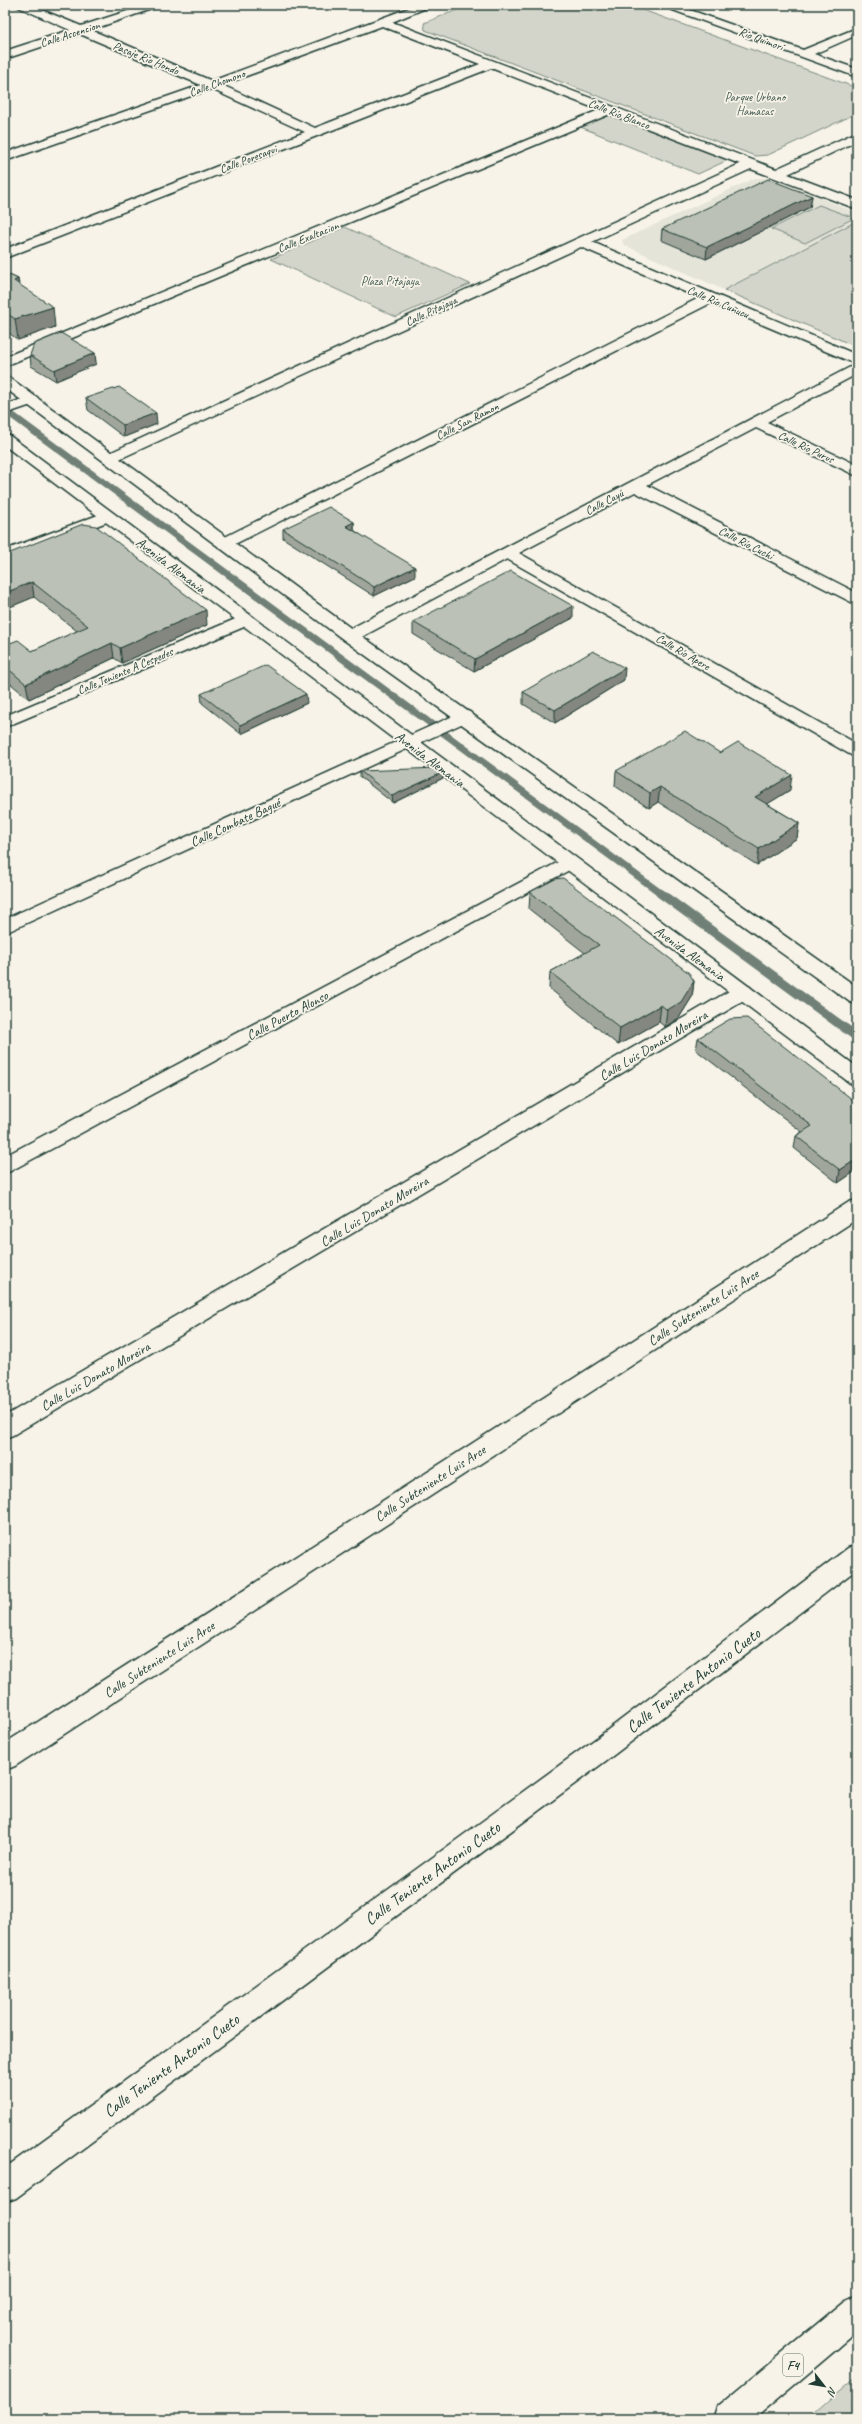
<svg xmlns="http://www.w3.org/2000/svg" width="862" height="2424" font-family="Caveat,sans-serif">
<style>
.built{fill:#e5e4d9}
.green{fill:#d3d5ca;stroke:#79897f}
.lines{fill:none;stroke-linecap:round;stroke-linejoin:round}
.stream-far1{stroke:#6f8077;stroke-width:7}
.stream{stroke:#6f8077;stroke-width:9}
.minor-casing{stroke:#1f3d34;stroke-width:3}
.secondary-casing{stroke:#1f3d34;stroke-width:3}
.trunk-casing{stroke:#1f3d34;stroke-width:3}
.minor{fill:#f7f3e8;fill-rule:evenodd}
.secondary{fill:#f7f3e8;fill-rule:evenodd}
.trunk{fill:#f7f3e8;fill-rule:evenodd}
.wall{fill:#a1a69d;stroke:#1f3d34}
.shaded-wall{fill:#83877f;stroke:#1f3d34}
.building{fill:#bbc1b6;stroke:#1f3d34}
.labels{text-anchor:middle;stroke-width:3.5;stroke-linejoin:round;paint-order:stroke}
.far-street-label{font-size:12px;fill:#1f3d34;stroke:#f7f3e8}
.far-park-label{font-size:12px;fill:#435b52;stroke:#f7f3e8}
.shield{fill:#f7f3e8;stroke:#60746a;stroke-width:1}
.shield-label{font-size:13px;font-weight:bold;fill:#1f3d34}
.street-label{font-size:14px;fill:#1f3d34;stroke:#f7f3e8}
.near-street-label{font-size:17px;fill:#1f3d34;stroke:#f7f3e8}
</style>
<rect width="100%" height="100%" fill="#f7f3e8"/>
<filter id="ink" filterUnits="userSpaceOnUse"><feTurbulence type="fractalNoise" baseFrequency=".025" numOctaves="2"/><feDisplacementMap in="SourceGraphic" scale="8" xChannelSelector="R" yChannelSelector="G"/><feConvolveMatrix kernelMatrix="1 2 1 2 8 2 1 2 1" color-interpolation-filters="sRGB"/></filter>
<g filter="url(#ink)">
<path class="built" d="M755,178h16l86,35v8l-133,69 -100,-45 -2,-5z"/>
<g class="green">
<path d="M470,5h159l228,83v25l-89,42 -13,1 -330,-126 -1,-7z"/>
<path d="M610,113l120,46 -32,15 -120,-48z"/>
<path d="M819,205l35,13 -49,25 -34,-14z"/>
<path d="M857,221v126l-133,-57z"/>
<path d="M345,227l125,57 -74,33 -125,-58z"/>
<path d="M857,2376v43h-49z"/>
</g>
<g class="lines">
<path class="stream-far1" d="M5,410l657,484"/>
<path class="stream" d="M660,893l197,144"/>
<g class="minor-casing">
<g id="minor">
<path d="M14,5h16l51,21 65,-21h17l-72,25 121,51 205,-76h16l-41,17 384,147 81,-37v9l-69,33 69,26v9l-106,-40 -159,73 265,113v19l-90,48 90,43v11l-101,-48 -109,57 210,108v12l-222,-113 -116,61 338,191v12l-6,-1 -344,-196 -151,81h-12l-2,-4 2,-4 512,-268 -145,-61 -480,243h-12l-2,-3 2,-3 480,-242 -118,-51 -466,214h-10l-3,-3 3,-3 635,-291 -130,-50 -605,252v-9l594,-247 -108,-42 -486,190v-9l300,-117 -94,-43 -206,72v-8l196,-68 -121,-51 -75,25v-8l65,-21zM382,26l98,38 -165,64 -93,-43z"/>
<path d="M659,5h17l127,45 54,-22v7l-43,19 43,15v8z"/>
<path d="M32,396l5,1 2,3 -2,3 -32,11v-9z"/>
<path d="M106,512l8,5 -2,3 -107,41v-11z"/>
<path d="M245,615l6,1 2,4 -2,4 -246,103v-11z"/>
<path d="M464,711l6,1 3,4 -3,4 -465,213v-14z"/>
<path d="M568,857l7,2 2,4 -2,4 -570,307v-18z"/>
<path d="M743,985l7,2 3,5 -3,5 -737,438 -8,3v-22l731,-429z"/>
<path d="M857,1200v19l-842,547 -10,4v-27l844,-541z"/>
<path d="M857,1545v24l-242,185 -599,444 -11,4v-34l592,-430 251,-190z"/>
</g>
</g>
<g class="secondary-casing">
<g id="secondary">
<path d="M5,377l5,1 346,254 501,355v17l-7,-2 -506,-362 -339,-252z"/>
<path d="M5,434l5,2 847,631v18l-7,-2 -845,-637z"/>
</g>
</g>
<g class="trunk-casing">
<path id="trunk" d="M857,2295v37l-103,87h-41l4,-12 129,-107z"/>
</g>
<use href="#minor" class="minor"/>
<use href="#secondary" class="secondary"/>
<use href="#trunk" class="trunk"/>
</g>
<g class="wall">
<path d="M812,196l-2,11 -104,52 -45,-19 1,-11z"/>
<path d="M5,273l13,6 1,5 36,43 -37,13 -13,-10z"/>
<path d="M95,353l1,11 -40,17 -25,-15 -1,-11z"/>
<path d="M86,398l71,26 -33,13 -36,-27z"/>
<path d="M354,522v8l61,46 -41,20 -91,-58v-9z"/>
<path d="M5,555l202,70 -85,38 -8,-5 -85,41 -24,-20v-34l27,6 45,-20 -43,-34 -29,12z"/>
<path d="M573,618l-99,53 -61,-37v-12z"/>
<path d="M624,680l-69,43 -32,-19v-12z"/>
<path d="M201,694l106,9 -66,31 -39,-31z"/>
<path d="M720,753l70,37 -23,14 32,19 -2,15 -40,27 -99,-63 -9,6 -34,-22 1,-15z"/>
<path d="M360,771l83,7 -50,25 -33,-26z"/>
<path d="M530,892l164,89 -2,16 -13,21 -14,9 -6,-5 -41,23 -69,-57 1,-16 35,-19 -56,-44z"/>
<path d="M698,1038l159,65v67l-19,13 -44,-35 2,-12 6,-4 -106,-82z"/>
</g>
<g class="shaded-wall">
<path d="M812,196l-2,11 -104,52 1,-12z"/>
<path d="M18,279l3,21 -7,-19z"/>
<path d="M53,307l2,20 -37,13 -3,-21z"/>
<path d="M95,353l1,11 -40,17 -2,-11z"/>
<path d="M156,413l1,11 -33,13 -1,-12z"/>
<path d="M354,522v9l-8,-5z"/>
<path d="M415,567v9l-41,20v-9z"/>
<path d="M32,582l2,15 -29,12v-16z"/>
<path d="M573,606v12l-99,53 1,-12z"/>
<path d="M206,610l1,15 -85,38 -2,-15z"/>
<path d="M112,643l2,15 -85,41 -3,-15z"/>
<path d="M625,668l-1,12 -69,43v-13z"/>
<path d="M306,694l1,9 -66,31 -1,-9z"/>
<path d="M444,772l-1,6 -50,25 -1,-7z"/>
<path d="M792,775l-2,15 -37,23 2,-16z"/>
<path d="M660,787l-2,15 -9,6 1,-15z"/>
<path d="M799,823l-2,15 -40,27 2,-16z"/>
<path d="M694,981l-2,16 -13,21 -14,9 2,-17z"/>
<path d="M661,1005l-2,17 -41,23 2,-17z"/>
<path d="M857,1159v11l-19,13 2,-13z"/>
</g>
<g class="building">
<path d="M768,179l44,17 -105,51 -45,-18z"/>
<path d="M5,273l13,6 -4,2 39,26 -38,12 -10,-7z"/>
<path d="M61,333l34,20 -41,17 -24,-15 4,-11z"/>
<path d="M119,387l37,26 -33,12 -37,-27z"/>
<path d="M329,507l25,15 -8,4 69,41 -41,20 -91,-58z"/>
<path d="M83,524l13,2 110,84 -86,38 -8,-5 -86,41 -21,-18v-21l13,-5 14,11 56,-25 -56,-44 -27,11v-26l1,-1 -1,-1v-10z"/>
<path d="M511,571l62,35 -98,53 -62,-37z"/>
<path d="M593,651l32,17 -70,42 -32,-18z"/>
<path d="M266,665l40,29 -66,31 -39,-31z"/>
<path d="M685,731l35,22 18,-11 54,33 -37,22 44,26 -40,26 -99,-62 -10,6 -34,-22z"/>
<path d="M438,768l6,4 -52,24 -32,-25z"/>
<path d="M563,878l126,95 5,8 -13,21 -14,8 -6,-5 -41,23 -70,-56 49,-27 -69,-53 25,-13z"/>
<path d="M747,1018l110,85v56l-17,11 -44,-34 16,-10 -114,-88 32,-19z"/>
<path d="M315,2416l1,3h-4z"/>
</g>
</g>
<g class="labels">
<g class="far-street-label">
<text transform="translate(70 34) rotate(-18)" y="4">Calle Ascencion</text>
<text transform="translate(761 39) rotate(20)" y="4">Río Quimorí</text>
<text transform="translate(146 58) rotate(22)" y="4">Pasaje Río Hondo</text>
<text transform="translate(217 83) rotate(-20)" y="4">Calle Chomono</text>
<text transform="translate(619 114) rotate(21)" y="4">Calle Río Blanco</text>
<text transform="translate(248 159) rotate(-21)" y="4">Calle Poresaqui</text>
<text transform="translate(308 237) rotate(-22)" y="4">Calle Exaltacion</text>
<text transform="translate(718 302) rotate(23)" y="4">Calle Río Cuñucu</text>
<text transform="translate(431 311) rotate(-25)" y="4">Calle Pitajaya</text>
<text transform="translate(467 421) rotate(-27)" y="4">Calle San Ramon</text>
<text transform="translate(806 447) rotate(25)" y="4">Calle Río Purus</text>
<text transform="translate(604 502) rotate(-28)" y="4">Calle Cayú</text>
<text transform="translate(746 543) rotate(27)" y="4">Calle Río Cuchi</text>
<text transform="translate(683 652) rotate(30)" y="4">Calle Río Apere</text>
<text transform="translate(125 671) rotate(-23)" y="4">Calle Teniente A Cespedes</text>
</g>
<g class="far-park-label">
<text x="755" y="101">Parque Urbano<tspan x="755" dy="14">Hamacas</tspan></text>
<text x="390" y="285">Plaza Pitajaya</text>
</g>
<rect class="shield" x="783" y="2354" width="20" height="22" rx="3"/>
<g class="shield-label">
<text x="793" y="2370">F4</text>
</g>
<g class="street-label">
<text transform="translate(171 565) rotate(37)" y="5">Avenida Alemania</text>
<text transform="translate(430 759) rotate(37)" y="5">Avenida Alemania</text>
<text transform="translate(235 822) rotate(-25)" y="5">Calle Combate Bagué</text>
<text transform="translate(690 953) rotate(36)" y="5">Avenida Alemania</text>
<text transform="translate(287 1015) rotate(-28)" y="5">Calle Puerto Alonso</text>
<text transform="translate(653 1045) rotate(-31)" y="5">Calle Luis Donato Moreira</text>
<text transform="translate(374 1211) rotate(-31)" y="5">Calle Luis Donato Moreira</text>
<text transform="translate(703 1307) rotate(-33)" y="5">Calle Subteniente Luis Arce</text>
<text transform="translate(95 1376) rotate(-30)" y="5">Calle Luis Donato Moreira</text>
<text transform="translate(430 1483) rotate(-33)" y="5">Calle Subteniente Luis Arce</text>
<text transform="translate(159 1659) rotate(-33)" y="5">Calle Subteniente Luis Arce</text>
</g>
<g class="near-street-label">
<text transform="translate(693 1680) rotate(-37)" y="6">Calle Teniente Antonio Cueto</text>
<text transform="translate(432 1873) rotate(-36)" y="6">Calle Teniente Antonio Cueto</text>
<text transform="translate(171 2065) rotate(-36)" y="6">Calle Teniente Antonio Cueto</text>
</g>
</g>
<rect width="862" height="2424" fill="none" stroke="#f7f3e8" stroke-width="20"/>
<rect x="10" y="10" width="842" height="2404" fill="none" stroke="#1f3d34" stroke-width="1.5" filter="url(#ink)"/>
<g transform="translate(824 2386) rotate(121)" stroke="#f7f3e8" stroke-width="3" paint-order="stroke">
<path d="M0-3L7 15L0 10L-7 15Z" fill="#1f3d34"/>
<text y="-6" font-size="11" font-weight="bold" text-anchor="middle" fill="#1f3d34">N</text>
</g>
</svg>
